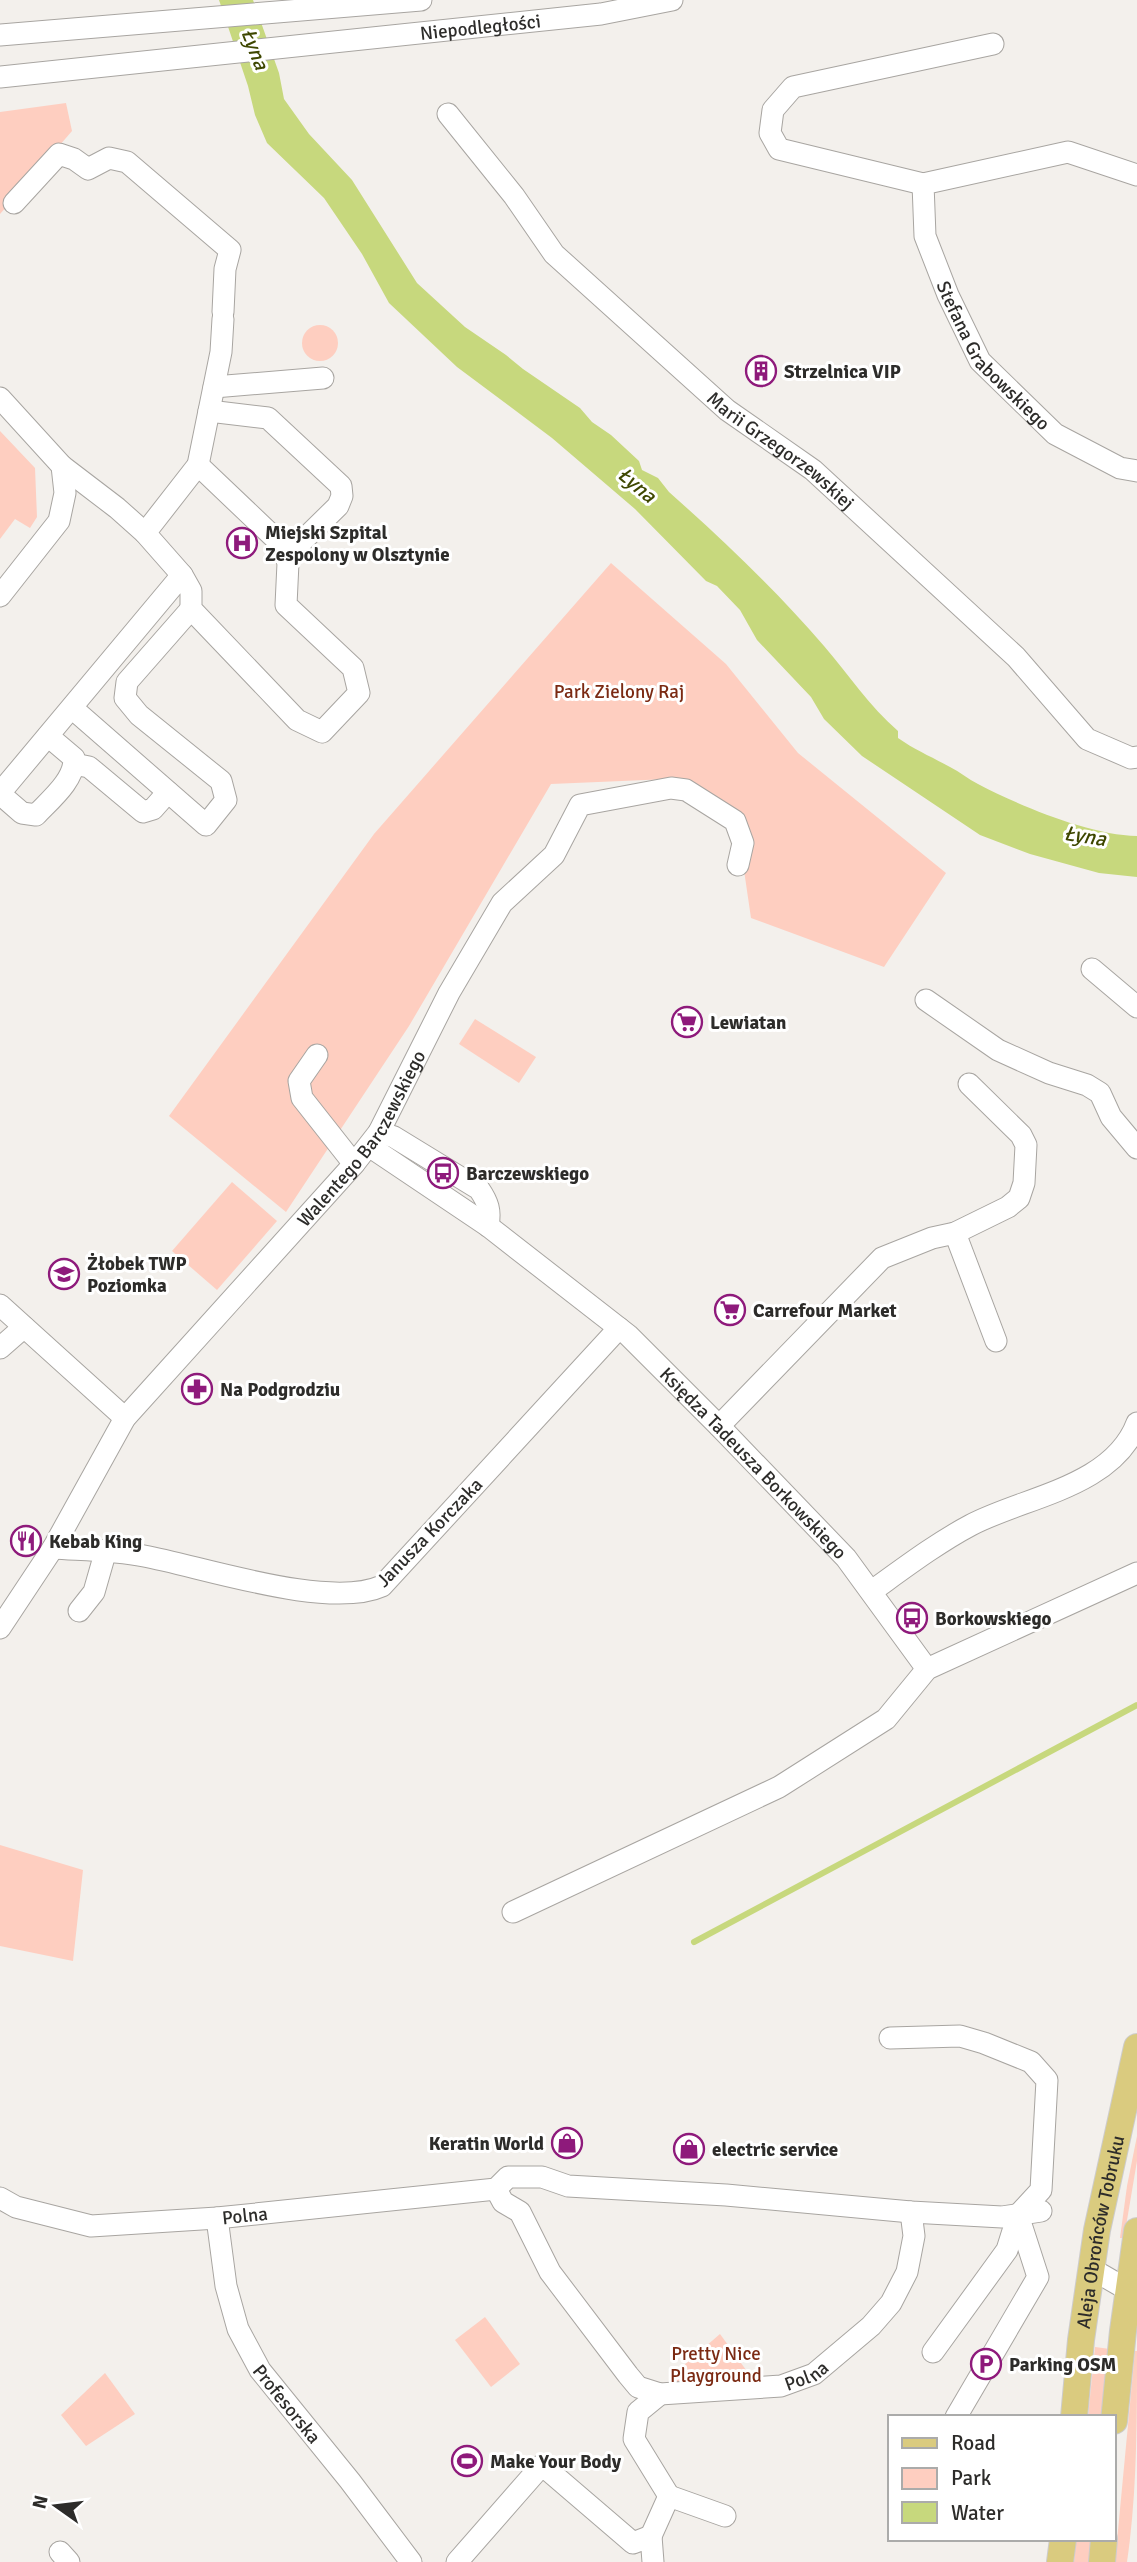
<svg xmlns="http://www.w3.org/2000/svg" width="1137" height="2562" font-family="Signika,sans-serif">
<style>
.green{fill:#fecec0}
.water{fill:#c7d87d}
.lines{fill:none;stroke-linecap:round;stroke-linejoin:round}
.stream{stroke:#c7d87d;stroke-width:6}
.minor-casing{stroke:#a8a5a1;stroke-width:23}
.major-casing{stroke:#cdcccc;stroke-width:28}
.minor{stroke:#fff;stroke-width:21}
.major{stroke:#dacb7f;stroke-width:26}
.labels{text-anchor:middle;stroke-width:6;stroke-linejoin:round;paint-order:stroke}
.street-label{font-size:19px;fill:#2d2c2a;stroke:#fff}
.poi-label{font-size:19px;font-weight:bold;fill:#2d2c2a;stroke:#fff;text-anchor:start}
.park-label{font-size:19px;fill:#7b2a13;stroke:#fff}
.water-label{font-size:21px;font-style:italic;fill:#3e4700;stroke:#fff}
</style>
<rect width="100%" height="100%" fill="#f3f0ec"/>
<g class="green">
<path d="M66,103l6,28 -72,83v-102z"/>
<circle cx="320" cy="343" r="18"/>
<path d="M0,431l35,37 2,49 -7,11 -15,-9 -15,20z"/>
<path d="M611,563l115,101 72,89 148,120 -62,94 -133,-49 -16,-109 -66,-30 -118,5 -142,242 -123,186 -117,-96 205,-282z"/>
<path d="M475,1019l61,38 -17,26 -60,-39z"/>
<path d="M232,1182l45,39 -60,69 -45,-39z"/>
<path d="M0,1845l83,25 -10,91 -73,-15z"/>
<path d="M1137,2136v25l-13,77h-4l7,-52z"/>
<path d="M485,2317l35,47 -29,23 -36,-47z"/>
<path d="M720,2334l34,47 -79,6 -6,-9z"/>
<path d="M1095,2347l15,2 -7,68h-15z"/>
<path d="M1135,2351h2c0,71 0,142 -10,211h-12z"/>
<path d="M105,2373l30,41 -49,32 -25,-31z"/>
<path d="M1076,2539h16l-3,23h-15z"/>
</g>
<path class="water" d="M219,0h34l26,73 5,26 25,35 43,46 65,103 48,44 41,28 17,14 57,39 12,14 19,13 28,26 3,9 16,8 11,14c54,48 108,99 155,154 25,29 45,60 74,85v7c17,12 34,19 52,29 10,5 18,12 28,17 42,22 112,51 159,52v41l-38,-4 -69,-19 -50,-19 -118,-79 -38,-37 -13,-22 -54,-57 -17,-30 -23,-24 -11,-5 -71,-72 -83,-71 -95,-71 -68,-64 -27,-49 -38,-56 -57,-55 -12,-28 -7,-29z"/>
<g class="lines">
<path class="stream" d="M694,1942l443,-237"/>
<g class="minor-casing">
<g id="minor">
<path d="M0,35l421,-35"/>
<path id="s1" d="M0,77l601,-63 71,-14"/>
<path id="s2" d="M448,114l66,82 40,58 173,156 86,60 203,187 71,82 44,19 6,-1"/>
<path id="s3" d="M1137,175l-69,-23 -145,32 2,52 23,59 32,66 75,73 65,34 17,3"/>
<path d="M923,184l-144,-35 -9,-16 3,-23 20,-23 200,-43"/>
<path d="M14,203l45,-49 15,5 14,10 21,-11 18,4 103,88 -5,19 -2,43"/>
<path d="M214,387l109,-9"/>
<path d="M0,398l62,68 3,27 -6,28 -59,75"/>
<path d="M209,411l59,7 73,68 1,10 -4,10 -51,50"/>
<path d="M62,466l55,42 28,25"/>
<path d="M182,575l9,16v18l106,111 25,12 37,-39 -6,-25 -67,-63 2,-42 -7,-19 -83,-79"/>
<path d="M72,708l134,117 20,-25 -5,-19 -82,-66 -14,-17 2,-16 64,-73"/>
<path d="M74,764l15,3 54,45 10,-3 15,-17"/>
<path d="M0,793l182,-218 -37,-42 53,-68 23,-113 2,-33"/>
<path d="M0,794l22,19 14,2c14,-15 39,-35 38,-57l-26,-22"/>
<path d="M1092,969l45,38"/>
<path d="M926,1000l72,50 51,23 38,12 13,8 11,24 26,31"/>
<path d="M317,1055l-18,26 3,17 52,66"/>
<path d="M379,1132l15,5 85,52c9,13 12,22 9,37"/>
<path id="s4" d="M369,1146l119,80 140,109 91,91 127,132 81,111"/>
<path d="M955,1233l41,108"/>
<path d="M0,1305l125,113"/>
<path d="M0,1348l24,-21"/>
<path d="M719,1426l163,-168 50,-20 23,-5 53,-26 11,-9 5,-15 2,-38 -5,-10 -52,-51"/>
<path d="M53,1548c30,2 61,2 91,8 59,11 185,54 238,30l237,-258"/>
<path d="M872,1591c32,-23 65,-48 99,-66 53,-28 142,-38 166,-102"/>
<path d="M79,1611l15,-19 12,-42"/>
<path id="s5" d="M0,1628l53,-80 72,-130 229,-254 25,-32 70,-139 53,-90 52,-48 26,-50 91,-17 15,2 49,31 8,22 -5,22"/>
<path d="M513,1912l266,-125 107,-68 41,-50 210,-96"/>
<path d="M890,2038l70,-2 24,7 47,19 16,18 -6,110 -23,25 -11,35 -74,102"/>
<path id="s6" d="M496,2189l7,13 17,10 30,60 78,103 10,12 22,7 121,-8 33,-12 57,-48 20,-23 16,-31 7,-36 -3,-24"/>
<path id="s7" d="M0,2198l16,9 75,19 126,-8 279,-29 12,-12h34l26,9 158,9 185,17 91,5 39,-6"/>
<path id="s8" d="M217,2218l9,68 12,43 22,41 90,111 61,81"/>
<path d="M1090,2268l38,22 9,1"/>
<path d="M660,2394l-22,18 -4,27 35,57"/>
<path d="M956,2417l82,-140 -20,-62"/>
<path d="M651,2536l18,-40 56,20"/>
<path d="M60,2552l9,10"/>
<path d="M457,2562l85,-97 91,78 18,-7 2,26"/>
</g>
</g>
<g class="major-casing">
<g id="major">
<path id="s9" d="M1074,2417l7,-77 16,-110 40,-183"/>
<path d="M1114,2421l9,-90 14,-100"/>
<path d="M1060,2562l3,-23"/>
<path d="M1102,2562l2,-23"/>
</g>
</g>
<use href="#minor" class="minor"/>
<use href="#major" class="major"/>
</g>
<defs>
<g id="building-ring" transform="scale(1.575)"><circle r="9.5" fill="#fff" stroke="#8e1a7b" stroke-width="1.5"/><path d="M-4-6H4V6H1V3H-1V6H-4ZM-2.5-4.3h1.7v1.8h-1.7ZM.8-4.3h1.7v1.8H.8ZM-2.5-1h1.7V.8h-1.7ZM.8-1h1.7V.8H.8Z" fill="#8e1a7b"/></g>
<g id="hospital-ring" transform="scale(1.575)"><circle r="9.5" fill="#fff" stroke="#8e1a7b" stroke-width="1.5"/><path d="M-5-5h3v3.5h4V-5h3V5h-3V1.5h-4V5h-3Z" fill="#8e1a7b"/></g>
<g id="supermarket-ring" transform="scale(1.575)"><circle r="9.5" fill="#fff" stroke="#8e1a7b" stroke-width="1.5"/><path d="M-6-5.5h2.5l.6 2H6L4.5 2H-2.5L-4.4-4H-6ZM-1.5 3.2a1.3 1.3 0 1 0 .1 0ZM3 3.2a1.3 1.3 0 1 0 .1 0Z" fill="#8e1a7b"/></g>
<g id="bus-ring" transform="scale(1.575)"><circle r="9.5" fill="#fff" stroke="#8e1a7b" stroke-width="1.5"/><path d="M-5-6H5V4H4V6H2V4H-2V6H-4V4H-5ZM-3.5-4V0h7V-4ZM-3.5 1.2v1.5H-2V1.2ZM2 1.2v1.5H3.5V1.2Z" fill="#8e1a7b"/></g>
<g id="school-ring" transform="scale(1.575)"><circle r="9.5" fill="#fff" stroke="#8e1a7b" stroke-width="1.5"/><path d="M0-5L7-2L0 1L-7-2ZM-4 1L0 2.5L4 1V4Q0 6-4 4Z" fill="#8e1a7b"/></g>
<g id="pharmacy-ring" transform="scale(1.575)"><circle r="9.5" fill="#fff" stroke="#8e1a7b" stroke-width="1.5"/><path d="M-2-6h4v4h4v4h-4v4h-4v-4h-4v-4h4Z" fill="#8e1a7b"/></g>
<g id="restaurant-ring" transform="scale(1.575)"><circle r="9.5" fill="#fff" stroke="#8e1a7b" stroke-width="1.5"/><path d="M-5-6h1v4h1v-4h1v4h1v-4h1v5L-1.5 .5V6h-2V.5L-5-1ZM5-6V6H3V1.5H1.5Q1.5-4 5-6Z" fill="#8e1a7b"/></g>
<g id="shop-ring" transform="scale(1.575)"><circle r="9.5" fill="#fff" stroke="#8e1a7b" stroke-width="1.5"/><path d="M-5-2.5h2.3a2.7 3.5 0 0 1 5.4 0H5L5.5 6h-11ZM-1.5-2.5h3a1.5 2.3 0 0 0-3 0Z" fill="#8e1a7b"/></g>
<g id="parking-ring" transform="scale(1.575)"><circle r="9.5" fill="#fff" stroke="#8e1a7b" stroke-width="1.5"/><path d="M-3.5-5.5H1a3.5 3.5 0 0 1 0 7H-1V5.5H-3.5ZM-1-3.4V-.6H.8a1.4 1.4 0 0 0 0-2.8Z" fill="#8e1a7b"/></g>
<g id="stadium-ring" transform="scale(1.575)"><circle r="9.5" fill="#fff" stroke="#8e1a7b" stroke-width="1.5"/><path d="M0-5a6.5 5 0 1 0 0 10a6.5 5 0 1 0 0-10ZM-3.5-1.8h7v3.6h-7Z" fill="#8e1a7b"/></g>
</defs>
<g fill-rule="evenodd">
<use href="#building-ring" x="761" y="371"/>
<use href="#hospital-ring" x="242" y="543"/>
<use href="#supermarket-ring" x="687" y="1022"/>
<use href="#bus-ring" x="443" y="1173"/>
<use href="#school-ring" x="64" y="1274"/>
<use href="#supermarket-ring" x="730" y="1310"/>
<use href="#pharmacy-ring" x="197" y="1389"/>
<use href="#restaurant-ring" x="26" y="1541"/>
<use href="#bus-ring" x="912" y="1618"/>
<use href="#shop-ring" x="567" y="2143"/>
<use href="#shop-ring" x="689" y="2149"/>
<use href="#parking-ring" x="986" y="2364"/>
<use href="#stadium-ring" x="467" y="2461"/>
</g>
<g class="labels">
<g class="street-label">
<text dy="7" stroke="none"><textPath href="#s1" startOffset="483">Niepodległości</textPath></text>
<text dy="7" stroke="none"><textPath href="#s3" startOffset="413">Stefana Grabowskiego</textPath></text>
<text dy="7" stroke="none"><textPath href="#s2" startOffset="476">Marii Grzegorzewskiej</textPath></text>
<text dy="7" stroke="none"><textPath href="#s5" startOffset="612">Walentego Barczewskiego</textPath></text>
<text dy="7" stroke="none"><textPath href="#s4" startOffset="500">Księdza Tadeusza Borkowskiego</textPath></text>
<text transform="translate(429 1532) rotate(-46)" y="7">Janusza Korczaka</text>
<text dy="7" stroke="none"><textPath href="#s7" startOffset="250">Polna</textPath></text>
<text dy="7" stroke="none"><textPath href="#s9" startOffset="187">Aleja Obrońców Tobruku</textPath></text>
<text dy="7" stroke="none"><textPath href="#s6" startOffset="418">Polna</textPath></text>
<text dy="7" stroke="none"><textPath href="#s8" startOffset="203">Profesorska</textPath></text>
</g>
<g class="poi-label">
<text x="784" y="378">Strzelnica VIP</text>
<text x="265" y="539">Miejski Szpital<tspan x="265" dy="22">Zespolony w Olsztynie</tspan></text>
<text x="710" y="1029">Lewiatan</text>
<text x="466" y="1180">Barczewskiego</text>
<text x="87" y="1270">Żłobek TWP<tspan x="87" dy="22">Poziomka</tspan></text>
<text x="753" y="1317">Carrefour Market</text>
<text x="220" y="1396">Na Podgrodziu</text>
<text x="49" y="1548">Kebab King</text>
<text x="935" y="1625">Borkowskiego</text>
<text x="544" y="2150" text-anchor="end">Keratin World</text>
<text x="712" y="2156">electric service</text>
<text x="1009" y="2371">Parking OSM</text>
<text x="490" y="2468">Make Your Body</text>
</g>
<g class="park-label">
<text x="619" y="698">Park Zielony Raj</text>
<text x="716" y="2360">Pretty Nice<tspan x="716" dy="22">Playground</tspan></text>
</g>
<g class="water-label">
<text transform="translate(255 49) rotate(69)" y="7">Łyna</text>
<text transform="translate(637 485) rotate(40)" y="7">Łyna</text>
<text transform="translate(1085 836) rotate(9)" y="7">Łyna</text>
</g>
</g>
<rect x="888" y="2415" width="228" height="126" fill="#ffffff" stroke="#ababaa" stroke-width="2"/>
<rect x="902" y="2438" width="35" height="10" fill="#dacb7f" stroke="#ababaa" stroke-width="2"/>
<text x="951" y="2450" font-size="21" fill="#2d2c2a">Road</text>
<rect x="902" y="2468" width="35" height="21" fill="#fecec0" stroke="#ababaa" stroke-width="2"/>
<text x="951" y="2485" font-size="21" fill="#2d2c2a">Park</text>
<rect x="902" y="2502" width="35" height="21" fill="#c7d87d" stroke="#ababaa" stroke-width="2"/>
<text x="951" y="2520" font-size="21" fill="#2d2c2a">Water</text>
<g transform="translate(56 2506) rotate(284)" stroke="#ffffff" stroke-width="5" paint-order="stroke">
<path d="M0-5L12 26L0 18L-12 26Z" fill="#2d2c2a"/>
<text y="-10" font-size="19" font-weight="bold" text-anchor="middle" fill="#2d2c2a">N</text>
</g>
</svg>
